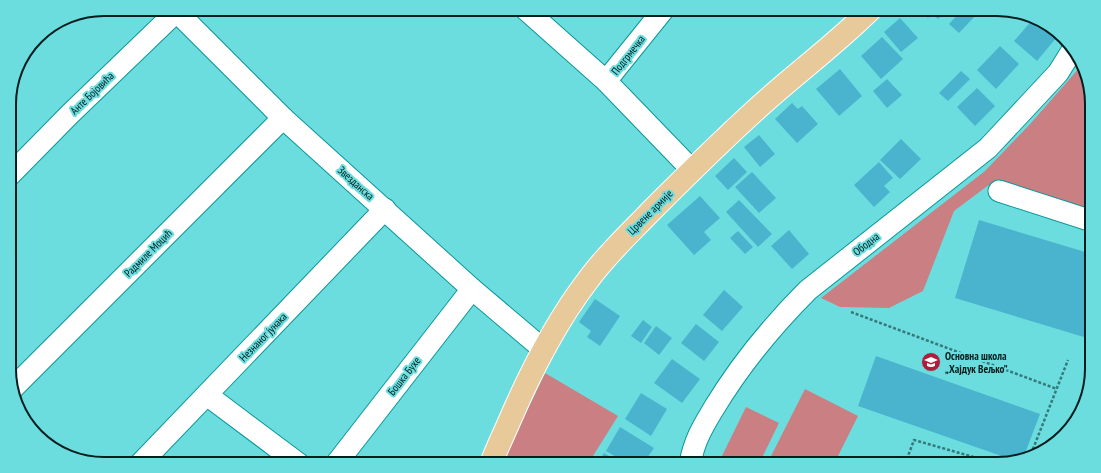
<svg xmlns="http://www.w3.org/2000/svg" width="1101" height="473" font-family="'PT Sans Narrow',sans-serif">
<style>
.green{fill:#ca7f83}
.building{fill:#4ab4ce}
.lines{fill:none;stroke-linecap:round;stroke-linejoin:round}
.minor-casing{stroke:#0b9799;stroke-width:23}
.major-casing{stroke:#fff;stroke-width:24}
.path{stroke:#36797a;stroke-width:2.5;stroke-dasharray:3 2;stroke-linecap:butt}
.minor{stroke:#fff;stroke-width:21}
.major{stroke:#e8ca9a;stroke-width:22}
.labels{text-anchor:middle;stroke-width:4;stroke-linejoin:round;paint-order:stroke}
.street-label{font-size:11px;fill:#041d1e;stroke:#6cddde}
.poi-label{font-size:11px;font-weight:bold;fill:#041d1e;stroke:#6cddde;text-anchor:start}
.rim{fill:none;stroke:#041d1e;stroke-width:2}
</style>
<rect width="100%" height="100%" fill="#6cddde"/>
<g class="green">
<path d="M1081,66l10,26 1,119 -98,-30 -40,30 -31,80 -34,17 -49,-1 -19,-9 164,-127 46,-48z"/>
<path d="M545,373l73,43 -30,48h-84l1,-7z"/>
<path d="M805,389l53,27 -24,48h-67z"/>
<path d="M746,407l33,16 -20,41h-41z"/>
</g>
<g class="building">
<path d="M918,9h30l-10,10 -6,-5 -4,4z"/>
<path d="M963,9h7l6,6 -17,18 -10,-9z"/>
<path d="M900,18l18,20 -17,14 -17,-20z"/>
<path d="M1034,18l23,19 -20,24 -23,-20z"/>
<path d="M882,37l21,22 -22,20 -20,-23z"/>
<path d="M1000,46l19,18 -23,25 -19,-19z"/>
<path d="M840,69l22,27 -23,20 -23,-27z"/>
<path d="M961,71l9,8 -22,22 -9,-8z"/>
<path d="M887,79l15,16 -15,13 -14,-17z"/>
<path d="M977,88l18,18 -20,20 -18,-19z"/>
<path d="M792,103l6,6 4,-3 16,18 -21,19 -22,-24z"/>
<path d="M759,135l16,19 -15,13 -16,-20z"/>
<path d="M901,139l20,20 -21,20 -20,-19z"/>
<path d="M734,158l13,14 -19,18 -13,-14z"/>
<path d="M879,162l14,16 -9,8 6,6 -16,15 -20,-22z"/>
<path d="M752,172l24,26 -17,15 -24,-26z"/>
<path d="M700,196l20,22 -16,14 7,8 -17,15 -27,-30z"/>
<path d="M739,200l33,34 -14,13 -32,-35z"/>
<path d="M979,220l113,34v68l-5,16 -132,-40z"/>
<path d="M789,230l20,24 -17,15 -21,-23z"/>
<path d="M738,231l15,16 -8,7 -15,-16z"/>
<path d="M724,290l19,17 -21,24 -19,-16z"/>
<path d="M595,299l25,17 -20,30 -13,-9 4,-6 -12,-9z"/>
<path d="M643,320l9,7 -11,16 -10,-7z"/>
<path d="M696,324l23,18 -15,19 -23,-18z"/>
<path d="M656,326l16,12 -13,17 -15,-12z"/>
<path d="M876,356l164,58 -16,42 -11,4 -155,-54z"/>
<path d="M672,359l28,20 -18,24 -28,-20z"/>
<path d="M641,393l26,16 -16,27 -26,-17z"/>
<path d="M620,427l34,21 -11,16h-15l-22,-13z"/>
<path d="M604,453l18,11h-25z"/>
</g>
<g class="lines">
<g class="minor-casing">
<g id="minor">
<path d="M174,9l109,109 189,171 72,61"/>
<path d="M525,9l81,72 86,89"/>
<path d="M606,81l58,-72"/>
<path d="M9,176l61,-62 106,-102"/>
<path d="M999,191l93,30"/>
<path d="M13,388l270,-270"/>
<path d="M207,395l92,69"/>
<path d="M140,464l245,-255"/>
<path d="M336,464l136,-175"/>
<path d="M690,464c4,-23 12,-36 24,-56 26,-43 58,-82 94,-118l180,-142 70,-75 15,-24"/>
</g>
</g>
<g class="major-casing">
<path id="major" d="M491,464c5,-14 12,-28 18,-42 21,-49 46,-99 79,-142 18,-25 41,-46 63,-69 38,-38 77,-77 118,-113 34,-30 70,-57 102,-89"/>
</g>
<g class="path">
<path d="M851,312l206,77"/>
<path d="M1031,454l37,-94"/>
<path d="M905,464l9,-24 84,24"/>
</g>
<use href="#minor" class="minor"/>
<use href="#major" class="major"/>
</g>
<defs>
<g id="school-disc" transform="scale(1)"><circle r="9.5" fill="#b01c3b" stroke="#6cddde"/><path d="M0-5L7-2L0 1L-7-2ZM-4 1L0 2.5L4 1V4Q0 6-4 4Z" fill="#fff"/></g>
</defs>
<g fill-rule="evenodd">
<use href="#school-disc" x="931" y="362"/>
</g>
<g class="labels">
<g class="street-label">
<text transform="translate(628 55) rotate(-52)" y="4">Подгрмечка</text>
<text transform="translate(92 93) rotate(-44)" y="4">Анте Бојовића</text>
<text transform="translate(356 183) rotate(42)" y="4">Звезданска</text>
<text transform="translate(650 212) rotate(-45)" y="4">Црвене армије</text>
<text transform="translate(866 244) rotate(-38)" y="4">Ободна</text>
<text transform="translate(148 253) rotate(-45)" y="4">Радмиле Моцић</text>
<text transform="translate(263 337) rotate(-46)" y="4">Незнаног јунака</text>
<text transform="translate(404 376) rotate(-52)" y="4">Бошка Бухе</text>
</g>
<g class="poi-label">
<text x="945" y="360">Основна школа<tspan x="945" dy="13">„Хајдук Вељко”</tspan></text>
</g>
</g>
<path d="M0 0H1101V473H0ZM104 16H997A88 88 0 0 1 1085 104V369A88 88 0 0 1 997 457H104A88 88 0 0 1 16 369V104A88 88 0 0 1 104 16Z" fill="#6cddde" fill-rule="evenodd"/>
<path class="rim" d="M104 16H997A88 88 0 0 1 1085 104V369A88 88 0 0 1 997 457H104A88 88 0 0 1 16 369V104A88 88 0 0 1 104 16Z"/>
</svg>
